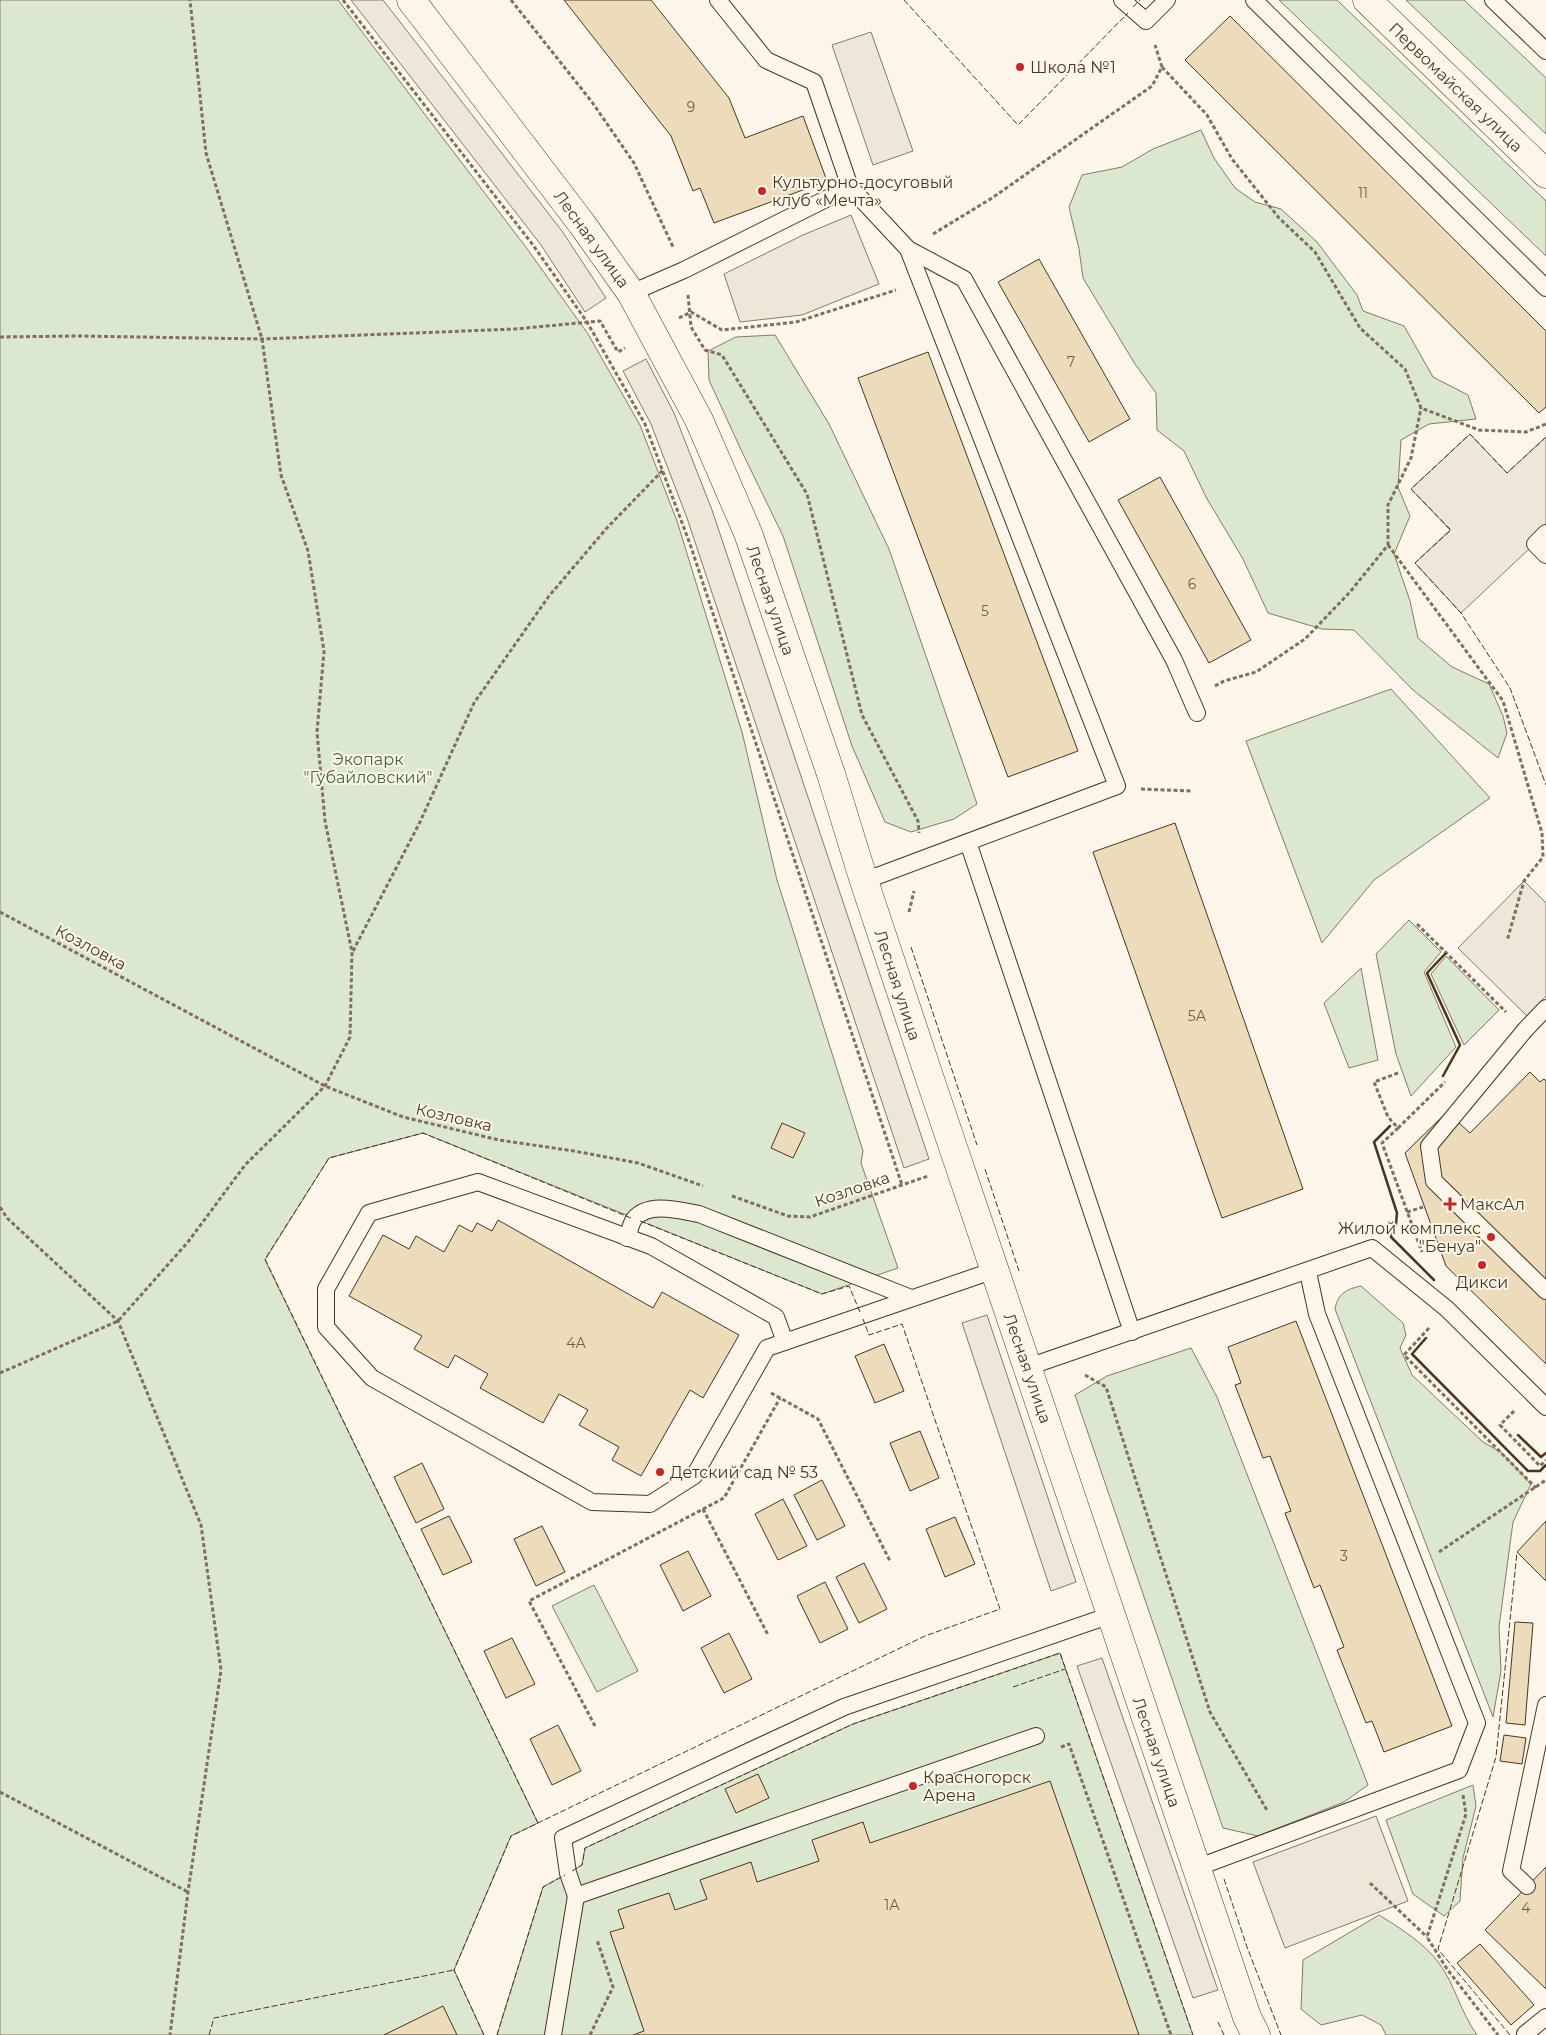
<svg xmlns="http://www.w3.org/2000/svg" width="1546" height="2035" font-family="Montserrat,sans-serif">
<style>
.green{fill:#dce7d0;stroke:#887966}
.parking{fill:#ede7d9;stroke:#887966}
.building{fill:#ecdcbc;stroke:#4a3520}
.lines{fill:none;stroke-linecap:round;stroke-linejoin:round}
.lane-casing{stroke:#4a3520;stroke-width:18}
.street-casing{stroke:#4a3520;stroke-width:29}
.secondary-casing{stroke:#4a3520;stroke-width:29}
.path{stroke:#7f6f5c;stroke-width:3;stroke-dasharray:4 2.5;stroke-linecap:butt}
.lane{stroke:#fbf6e9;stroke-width:16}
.street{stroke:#fbf6e9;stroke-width:28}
.secondary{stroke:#fbf6e9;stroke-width:28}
.fence{stroke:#4a3520;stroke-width:1;stroke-dasharray:6 2.5;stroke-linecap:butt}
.wall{stroke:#4a3520;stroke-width:2.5}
.poi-dot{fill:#c62828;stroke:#fbf6e9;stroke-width:2}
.labels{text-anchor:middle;stroke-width:4;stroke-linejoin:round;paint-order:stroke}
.number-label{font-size:14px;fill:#725f47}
.poi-label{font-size:16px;fill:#4a3520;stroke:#fbf6e9;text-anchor:start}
.street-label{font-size:16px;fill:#4a3520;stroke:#fbf6e9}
.park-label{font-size:16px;fill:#436837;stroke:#fbf6e9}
</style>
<rect width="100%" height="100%" fill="#fbf6e9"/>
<g class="green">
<path d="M0,0h338l190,250 60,84 52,91 37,96 65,211 35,148 86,271 -2,12 37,105 -76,26 -399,-161 -94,25 -64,102 273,563 -27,13 -57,134 30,65h-484z"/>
<path d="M1279,0h58l209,201v55z"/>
<path d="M1406,0h58l82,78v56z"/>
<path d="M1201,130l13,28 21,30 20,14 26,7 36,33 40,53 6,16 41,15 29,51 35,18 8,24 -47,5 -28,16 -3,47 12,29 -16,38 16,47 8,37 34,29 37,17 14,32 4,17 -9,25 -85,-68 -59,-60 -32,-1 -54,-16 -25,-54 -37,-62 -22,-46 -27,-21 -1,-37 -21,-29 -52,-86 -4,-29 -10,-42 13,-32 40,-8 31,-18z"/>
<path d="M775,335l54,89 60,125 88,255 -23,15 -43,13 -26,-10 -33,-76 -69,-210 -41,-84 -33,-72 -1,-29 28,-14z"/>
<path d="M1391,689l99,109 -116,82 -52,63 -76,-202z"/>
<path d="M1409,920l32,32 -17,20 32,75 -45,49 -15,-42 -20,-100z"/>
<path d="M1446,956l53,54 -35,35 -33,-71z"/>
<path d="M1361,968l17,92 -29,8 -25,-65z"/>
<path d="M1361,1286l42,37 3,12 -6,13 12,27 71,67 19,11 29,31 -18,38 -14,105 2,44 -8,46 -158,-408c3,-16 12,-20 26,-23z"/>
<path d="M1191,1348l26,49 151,388 -24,17 -86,34 -35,-8 -148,-433 32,-19z"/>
<path d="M594,1585l44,86 -41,21 -45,-86z"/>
<path d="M1060,1653l133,382h-696l46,-148 39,-22 3,-17 268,-124z"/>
<path d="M1473,1785l3,21 -13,52 -3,43 -16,15 -31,-22 -27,-74z"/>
<path d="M1379,1915c21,13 45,28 60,48 16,22 22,50 38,72h-91l-5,-10 -19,-10 -41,10 -20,-16 2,-49z"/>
</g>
<g class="parking">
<path d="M351,0h32l179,231 44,67 -21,14 -44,-67z"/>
<path d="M871,32l42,119 -40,14 -41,-120z"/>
<path d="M851,215l28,69 -77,31 -62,7 -16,-48 79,-39z"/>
<path d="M646,359l28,54 38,97 217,649 -25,9 -217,-650 -36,-94 -28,-53z"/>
<path d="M1470,434l37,39 39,-36v96l-85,80 -46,-50 35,-33 -39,-41z"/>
<path d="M1524,881l22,22v93l-19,20 -69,-68z"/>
<path d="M987,1315l89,267 -25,9 -89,-268z"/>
<path d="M1102,1658l116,332 -25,8 -116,-332z"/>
<path d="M1376,1816l32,85 -123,47 -32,-86z"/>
</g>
<g class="building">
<path d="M564,0h87l78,98 16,40 58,-22 24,65 -113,42 -14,-35 -7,3 -22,-55z"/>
<path d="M1230,16l316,315v76l-7,6 -354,-353z"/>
<path d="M1039,259l91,160 -41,23 -91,-160z"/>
<path d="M928,352l150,399 -70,26 -150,-399z"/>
<path d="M1160,477l91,163 -42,23 -91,-163z"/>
<path d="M1175,823l128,366 -81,29 -129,-366z"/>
<path d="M1530,1072l10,10 4,-3 2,2v283l-100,-98 -41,-113 42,-41 23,21z"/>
<path d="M782,1123l23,10 -12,25 -22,-10z"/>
<path d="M498,1220l155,88 9,-16 77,43 -36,63 -13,-8 -49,86 -29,-16 7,-13 -40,-22 9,-15 -29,-16 -16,29 -63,-35 8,-14 -33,-19 -7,13 -34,-19 8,-13 -73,-40 34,-61 26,14 7,-13 28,16 15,-27 13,7 5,-9 15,8z"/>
<path d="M1296,1321l156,405 -68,26 -12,-31 -6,2 -29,-73 7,-3 -24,-62 -6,3 -29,-75 6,-2 -21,-55 -7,2 -28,-73 6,-2 -13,-36z"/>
<path d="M884,1344l20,47 -29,12 -20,-47z"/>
<path d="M920,1431l19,47 -29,13 -20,-48z"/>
<path d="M422,1463l22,46 -28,14 -22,-46z"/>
<path d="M822,1480l23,46 -28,14 -23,-45z"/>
<path d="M783,1499l24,47 -29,14 -23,-46z"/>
<path d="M449,1516l23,46 -29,13 -22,-46z"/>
<path d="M955,1517l20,47 -30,13 -19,-48z"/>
<path d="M1546,1521v60l-29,-29z"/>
<path d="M542,1526l23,46 -29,14 -22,-47z"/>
<path d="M688,1551l23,45 -28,15 -23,-46z"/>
<path d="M864,1563l23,46 -28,14 -23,-46z"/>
<path d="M825,1582l23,47 -28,14 -23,-47z"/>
<path d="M1515,1622l18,1 -8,102 -19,-2z"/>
<path d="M729,1633l23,46 -28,14 -23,-45z"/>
<path d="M512,1638l23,46 -29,14 -22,-47z"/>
<path d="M558,1725l23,46 -29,14 -22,-46z"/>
<path d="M1504,1735l22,3 -4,26 -22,-3z"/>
<path d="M758,1774l11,24 -33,15 -11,-24z"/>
<path d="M1050,1781l89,254h-506l11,-4 -34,-99 14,-4 -6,-18 51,-17 6,17 32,-11 -7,-19 51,-18 6,20 62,-21 -7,-21 51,-18 7,21z"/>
<path d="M1546,1867v122l-61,-59z"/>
<path d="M1480,1944l54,61 -23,20 -54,-62z"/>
<path d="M443,2006l14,29h-73z"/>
</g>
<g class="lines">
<g class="lane-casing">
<g id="lane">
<path d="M718,0l48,60 48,22 36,105"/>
<path d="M1122,0l24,21 21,-21"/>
<path d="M1254,0l292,288"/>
<path d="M1493,0l53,51"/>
<path d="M631,293l53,-23 166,-83 58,62 56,30 210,381 23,53"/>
<path d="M1546,533l-11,11 11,11"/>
<path d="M968,842l164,490"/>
<path d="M864,881l253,-95 -209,-537"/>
<path d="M1546,1008l-21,22 -96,116 5,35 112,110"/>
<path d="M627,1238c2,-5 4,-15 7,-19 15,-18 47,-8 65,-5l212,84"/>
<path d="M785,1342l-9,-25 -125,-71 -173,-64 -109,31 -43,76v38l46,51 220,124 58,2 44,-28 73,-128 228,-78"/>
<path d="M1028,1367l344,-119 75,61 99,98"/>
<path d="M1036,1736l-460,160 -8,-23 -5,-35 281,-131 267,-92"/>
<path d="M1196,1868l263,-98 18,-47 -160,-409 -9,-42"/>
<path d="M1527,1886l-16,-15 35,-166"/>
<path d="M1525,2034l21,-17"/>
<path d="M553,2035l23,-139"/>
</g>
</g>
<g class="street-casing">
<path id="street" d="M1367,0l179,174"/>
</g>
<g class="secondary-casing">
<path id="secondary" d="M411,0l171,224 49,69 68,127 49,113 83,241 33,107 67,201 316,935 9,18"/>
</g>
<g class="path">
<path d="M343,0l190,245 54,77 58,102 45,120 212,641"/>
<path d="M511,0l81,102 42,61 39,84"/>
<path d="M1162,67l45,48 25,44 47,59 36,34 45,76 45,41 16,39 58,22 47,2 20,-8"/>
<path d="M933,234l59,-36 160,-112 10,-19 -7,-22"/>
<path d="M688,295l3,32 14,23 17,5 85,139 55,221 56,106 1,12"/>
<path d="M679,318l12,-6 31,18 74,-8 100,-32"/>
<path d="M0,337l78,-1 184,3 253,-10 85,-8 18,31 7,-4"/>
<path d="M1388,545l115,156 39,132 1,24 -19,24 -17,60"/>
<path d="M1215,686l9,-5 32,-9 49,-33 45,-47 38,-47v-40l23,-47 10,-50"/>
<path d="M1141,789l52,2"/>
<path d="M0,912l325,174 78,31 96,23 75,11 64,12 65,23"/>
<path d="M909,912l5,-21"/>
<path d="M1417,924l89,88"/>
<path d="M353,951l67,-129 54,-119 75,-107 57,-67 58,-60"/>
<path d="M1398,1073l-24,9 14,35 10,11 -16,15 40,109"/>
<path d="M1398,1128l47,-46"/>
<path d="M732,1196l56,20 22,1 118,-41"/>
<path d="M0,1207l7,11 111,103 83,204 20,145 -33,222 -18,143"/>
<path d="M1407,1212l16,-5"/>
<path d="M1429,1328l-25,27 132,133"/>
<path d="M0,1373l118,-52 70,-79 57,-77 80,-79 25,-49 2,-85 -27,-131 -8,-89 7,-81 -16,-100 -27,-76 -19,-136 -56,-186 -16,-153"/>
<path d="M1085,1375l21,12 104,325 58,100"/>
<path d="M771,1393l47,26 72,142"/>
<path d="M1514,1411l-14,14 40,41 6,-6"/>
<path d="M703,1509l65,126"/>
<path d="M1439,1552l107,-72"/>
<path d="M595,1726l-66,-125 195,-103 56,-100"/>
<path d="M1061,1747l8,-3 102,291"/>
<path d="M0,1792l188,100"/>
<path d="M1463,1795l3,19 -39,123 20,32 51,66"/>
<path d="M1370,1883l57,54"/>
<path d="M590,2035l23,-48 -16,-47"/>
</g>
<use href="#lane" class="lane"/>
<use href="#street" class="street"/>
<use href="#secondary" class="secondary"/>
<g class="fence">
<path d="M904,0l114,125 110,-112"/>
<path d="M1133,7l7,-7"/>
<path d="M1546,437l-39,36 -37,-39 -59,55 40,41 -36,33 46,50 49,75 36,97"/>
<path d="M911,947l66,198"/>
<path d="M985,1169l34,102"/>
<path d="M640,1221l182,73 27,-8 11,26"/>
<path d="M1013,1687l52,-18"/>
<path d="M538,1823l-273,-564 64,-101 94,-25 208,85"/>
<path d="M572,1871l10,-6 3,-17 268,-124 207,-71 133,382"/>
<path d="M1224,1879l23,68 34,88"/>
<path d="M1218,2022l6,13"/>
<path d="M209,2035l5,-17 240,-48"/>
<path d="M484,2035l-30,-65 57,-134 414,-200 75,-27 -98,-285 -33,11 -6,-16"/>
<path d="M497,2035l46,-148 22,-12"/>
<path d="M1510,2035l-72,-86 58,-192 21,-205"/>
</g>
<g class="wall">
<path d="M1443,1076l17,-31 -33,-72 18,-19"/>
<path d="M1390,1126l-16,16 23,71 -1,11 -5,13 43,43"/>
<path d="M1426,1338l-14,16 116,117h12l6,-6"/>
<path d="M1518,1435l23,22 5,-4"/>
</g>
</g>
<g class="poi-dot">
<circle cx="1020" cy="67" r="5"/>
<circle cx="762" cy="191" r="5"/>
<path d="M1447.5 1196.5h5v5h5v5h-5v5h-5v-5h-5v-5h5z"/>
<circle cx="1491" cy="1237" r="5"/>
<circle cx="1482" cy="1265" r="5"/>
<circle cx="660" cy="1472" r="5"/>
<circle cx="913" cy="1786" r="5"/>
</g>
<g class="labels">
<g class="number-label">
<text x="691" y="112">9</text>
<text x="1363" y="198">11</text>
<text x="1071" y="367">7</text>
<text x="1192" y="589">6</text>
<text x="985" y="616">5</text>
<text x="1197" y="1021">5А</text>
<text x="576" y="1348">4А</text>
<text x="1344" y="1561">3</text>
<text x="892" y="1910">1А</text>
<text x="1526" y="1913">4</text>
</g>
<g class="poi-label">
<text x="1030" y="73">Школа №1</text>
<text x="772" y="188">Культурно-досуговый<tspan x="772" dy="18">клуб «Мечта»</tspan></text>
<text x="1460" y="1210">МаксАл</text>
<text x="1481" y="1234" text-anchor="end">Жилой комплекс<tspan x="1481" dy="18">"Бенуа"</tspan></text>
<text x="1482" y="1288" text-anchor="middle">Дикси</text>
<text x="670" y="1478">Детский сад № 53</text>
<text x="923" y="1783">Красногорск<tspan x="923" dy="18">Арена</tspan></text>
</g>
<g class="street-label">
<text transform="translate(1456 87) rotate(44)" y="6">Первомайская улица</text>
<text transform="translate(592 239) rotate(54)" y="6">Лесная улица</text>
<text transform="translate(771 600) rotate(71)" y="6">Лесная улица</text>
<text transform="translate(91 947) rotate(28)" y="6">Козловка</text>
<text transform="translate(898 985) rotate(72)" y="6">Лесная улица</text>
<text transform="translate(454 1117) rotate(13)" y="6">Козловка</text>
<text transform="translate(852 1189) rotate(-19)" y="6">Козловка</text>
<text transform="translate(1028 1368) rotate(71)" y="6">Лесная улица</text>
<text transform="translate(1157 1752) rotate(71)" y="6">Лесная улица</text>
</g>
<g class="park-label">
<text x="368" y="765">Экопарк<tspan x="368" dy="18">"Губайловский"</tspan></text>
</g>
</g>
</svg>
